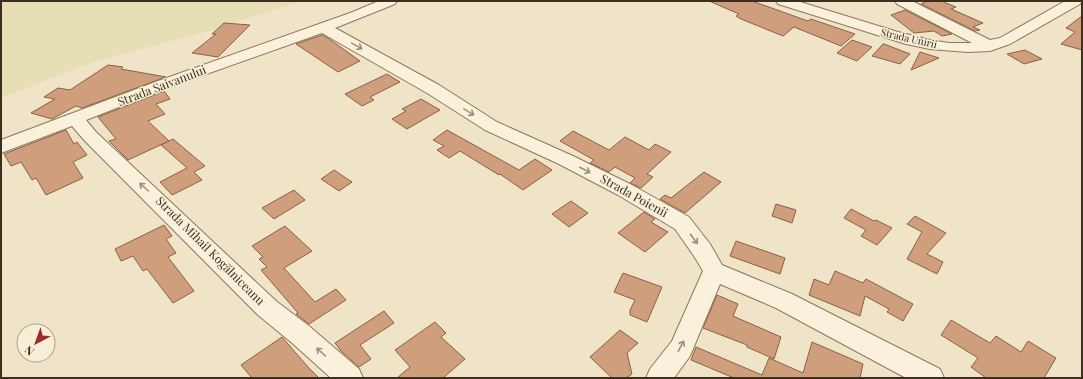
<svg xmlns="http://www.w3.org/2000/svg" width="1083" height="379" font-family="'Playfair Display',serif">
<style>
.farmland{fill:#e6deb5}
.building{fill:#cf9f7d;stroke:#8d5f41}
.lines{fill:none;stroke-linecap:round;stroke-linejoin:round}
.minor-casing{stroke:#8d765c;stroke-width:2}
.minor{fill:#faf1dc;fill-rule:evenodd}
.oneway{stroke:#9c907e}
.labels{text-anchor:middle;stroke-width:3;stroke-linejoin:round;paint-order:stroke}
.far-street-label{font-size:10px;fill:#3d2e20;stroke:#f7eed8}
.street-label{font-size:12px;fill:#3d2e20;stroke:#f7eed8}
</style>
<rect width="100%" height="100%" fill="#f0e4c8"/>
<path class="farmland" d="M1,1h300l-88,29 -117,31 -95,37z"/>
<g class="building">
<path d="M709,1h43l56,20 3,-2 44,15 -14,12 -47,-19 -11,9 -42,-17 -5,-3 3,-2z"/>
<path d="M927,1h14l15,6 -5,2 32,14 -10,4 7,3 -5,1 -54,-27z"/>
<path d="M905,10l47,24 -10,2 -8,-5 -20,2 -23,-18z"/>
<path d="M1082,16v34l-21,-6 14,-12 -9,-4z"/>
<path d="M224,23l26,2 -32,32 -26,-4 24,-19h-4z"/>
<path d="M322,35l6,3 32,23 -22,11 -42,-28z"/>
<path d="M852,40l20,7 -15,14 -20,-8z"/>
<path d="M883,44h1l26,10 -10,10 -28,-8z"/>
<path d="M1025,50l17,9 -18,5 -17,-10z"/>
<path d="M920,52l19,6 -28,12z"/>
<path d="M108,65l15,2 -2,2 45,8 -84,31 -6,-2 -24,13 -21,-6 24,-14 -11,-2 14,-9 12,2z"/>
<path d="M387,74l13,8 -30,15 4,3 -12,6 -17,-12z"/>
<path d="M164,91l6,8 -14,5 9,10 -17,7 21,20 -41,19 -19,-19 7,-2 -18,-22z"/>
<path d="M421,99l19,11 -33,19 -15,-10 14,-8 -4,-2z"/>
<path d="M66,130l8,14 3,-2 10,13 -14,7 10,16 -37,17 -10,-17 -4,2 -11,-18 -10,4 -7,-12z"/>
<path d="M447,130l72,40 16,-11 17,11 -29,20 -23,-16 -1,1 -39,-24 -11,7 -12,-8 7,-4 -11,-6z"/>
<path d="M573,131l36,19 16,-13 24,13 6,-6 16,8 -24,22 6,3 -12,11 -11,-5 5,-5 -20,-11 -6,5 -19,-9 4,-3 -34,-19z"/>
<path d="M173,139l32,27 -11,6 8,8 -30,15 -12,-13 27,-14 -26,-23z"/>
<path d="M334,170l18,12 -13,9 -18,-12z"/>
<path d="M704,172l17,10 -36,31 -25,-14 5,-4 6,3z"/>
<path d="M294,190l11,10 -31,19 -12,-11z"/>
<path d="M571,201l17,12 -19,14 -17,-13z"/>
<path d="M776,204l20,6 -4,13 -20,-7z"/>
<path d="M851,209l23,12 2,-1 16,8 -15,17 -16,-9 5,-6 -22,-12z"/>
<path d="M644,212l11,7 -4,3 17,10 -23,20 -27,-19z"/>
<path d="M915,216l31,17 -19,21 16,8 -6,12 -30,-15 15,-27 -15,-8z"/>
<path d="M164,225l8,11 -6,3 10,14 -8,4 26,34 -21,12 -26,-34 -4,2 -10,-15 -12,5 -6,-12z"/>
<path d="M285,226l27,25 -28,17 31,34 21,-13 10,11 -37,24 -13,-10 2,-1 -37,-43 6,-3 -8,-8 4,-2 -11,-11z"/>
<path d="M736,241l49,17 -5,16 -50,-18z"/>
<path d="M835,271l28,12 3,-4 47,25 -10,17 -16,-9 2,-3 -24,-13 -5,20 -51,-21 5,-16 15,6z"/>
<path d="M623,273l39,14 -15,35 -17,-7v-5l5,-10 -21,-8z"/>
<path d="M717,295l21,9 -5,12 48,21 -7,22 -27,-12v-2l-44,-17z"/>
<path d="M384,311l10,12 -34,22 11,14 -12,8 -18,-16 -6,-8z"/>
<path d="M951,320l39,23 6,-7 25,16 7,-11 28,17 -12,20h-58l-15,-11 7,-9 -37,-23z"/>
<path d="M435,322l11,11 -5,4 24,22 -22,19h-46l13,-11 -15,-17z"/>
<path d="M620,330l18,13 -11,10 5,21 -6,4h-14l-22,-21z"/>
<path d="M282,337l26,30 11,11h-67l-11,-13z"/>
<path d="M812,342l51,22 -3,14h-126l-43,-18 5,-13 66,28 7,-17 34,15z"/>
</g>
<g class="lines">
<g class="minor-casing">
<g id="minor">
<path d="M379,1h18l-2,3 -60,24 104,57 58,37 76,34 59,29 57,32 21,27 12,21 70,29 148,75 4,9h-38l-130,-70 -56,-24 -30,72 -16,22h-28l4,-9 22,-28 31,-70 -9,-15 -19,-27 -57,-34 -59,-31 -74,-34 -58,-37 -105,-60 -152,54 -84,33 10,12 180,169 33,25 50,43 4,9h-32l-40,-36 -33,-27 -174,-175 -12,-14 -71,27v-13l157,-59 192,-68z"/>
<path d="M776,1h21l101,31 32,8 19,3h23l-75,-39 -2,-3h17l78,39 10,-2 65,-37h17l-2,3 -70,40 -20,7 -22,1 -38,-3 -24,-5 -128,-40z"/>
</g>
</g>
<use href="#minor" class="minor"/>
</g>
<defs><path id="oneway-shaft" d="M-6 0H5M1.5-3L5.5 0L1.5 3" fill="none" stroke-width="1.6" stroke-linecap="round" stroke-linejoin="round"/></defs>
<g class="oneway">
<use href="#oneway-shaft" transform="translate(357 46) rotate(29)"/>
<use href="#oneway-shaft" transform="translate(469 112) rotate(31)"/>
<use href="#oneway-shaft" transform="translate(585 170) rotate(27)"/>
<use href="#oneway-shaft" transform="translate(144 187) rotate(-138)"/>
<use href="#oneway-shaft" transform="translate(694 239) rotate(53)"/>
<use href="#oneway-shaft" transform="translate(681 346) rotate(-62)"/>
<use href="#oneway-shaft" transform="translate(321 352) rotate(-138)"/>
</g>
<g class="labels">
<g class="far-street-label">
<text transform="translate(909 38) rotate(13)" y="4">Strada Unirii</text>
</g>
<g class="street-label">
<text transform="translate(162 86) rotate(-21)" y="4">Strada Saivanului</text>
<text transform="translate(634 196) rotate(29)" y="4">Strada Poienii</text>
<text transform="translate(210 251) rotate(45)" y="4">Strada Mihail Kogălniceanu</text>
</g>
</g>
<rect width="1083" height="379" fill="none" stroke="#3d2e20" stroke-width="4"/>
<g transform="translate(36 343) rotate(221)"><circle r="19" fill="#f7eed8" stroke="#ada18e"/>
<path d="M0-3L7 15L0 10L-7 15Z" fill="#9e2a2b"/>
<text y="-6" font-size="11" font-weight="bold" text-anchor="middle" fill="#3d2e20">N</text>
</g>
</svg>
